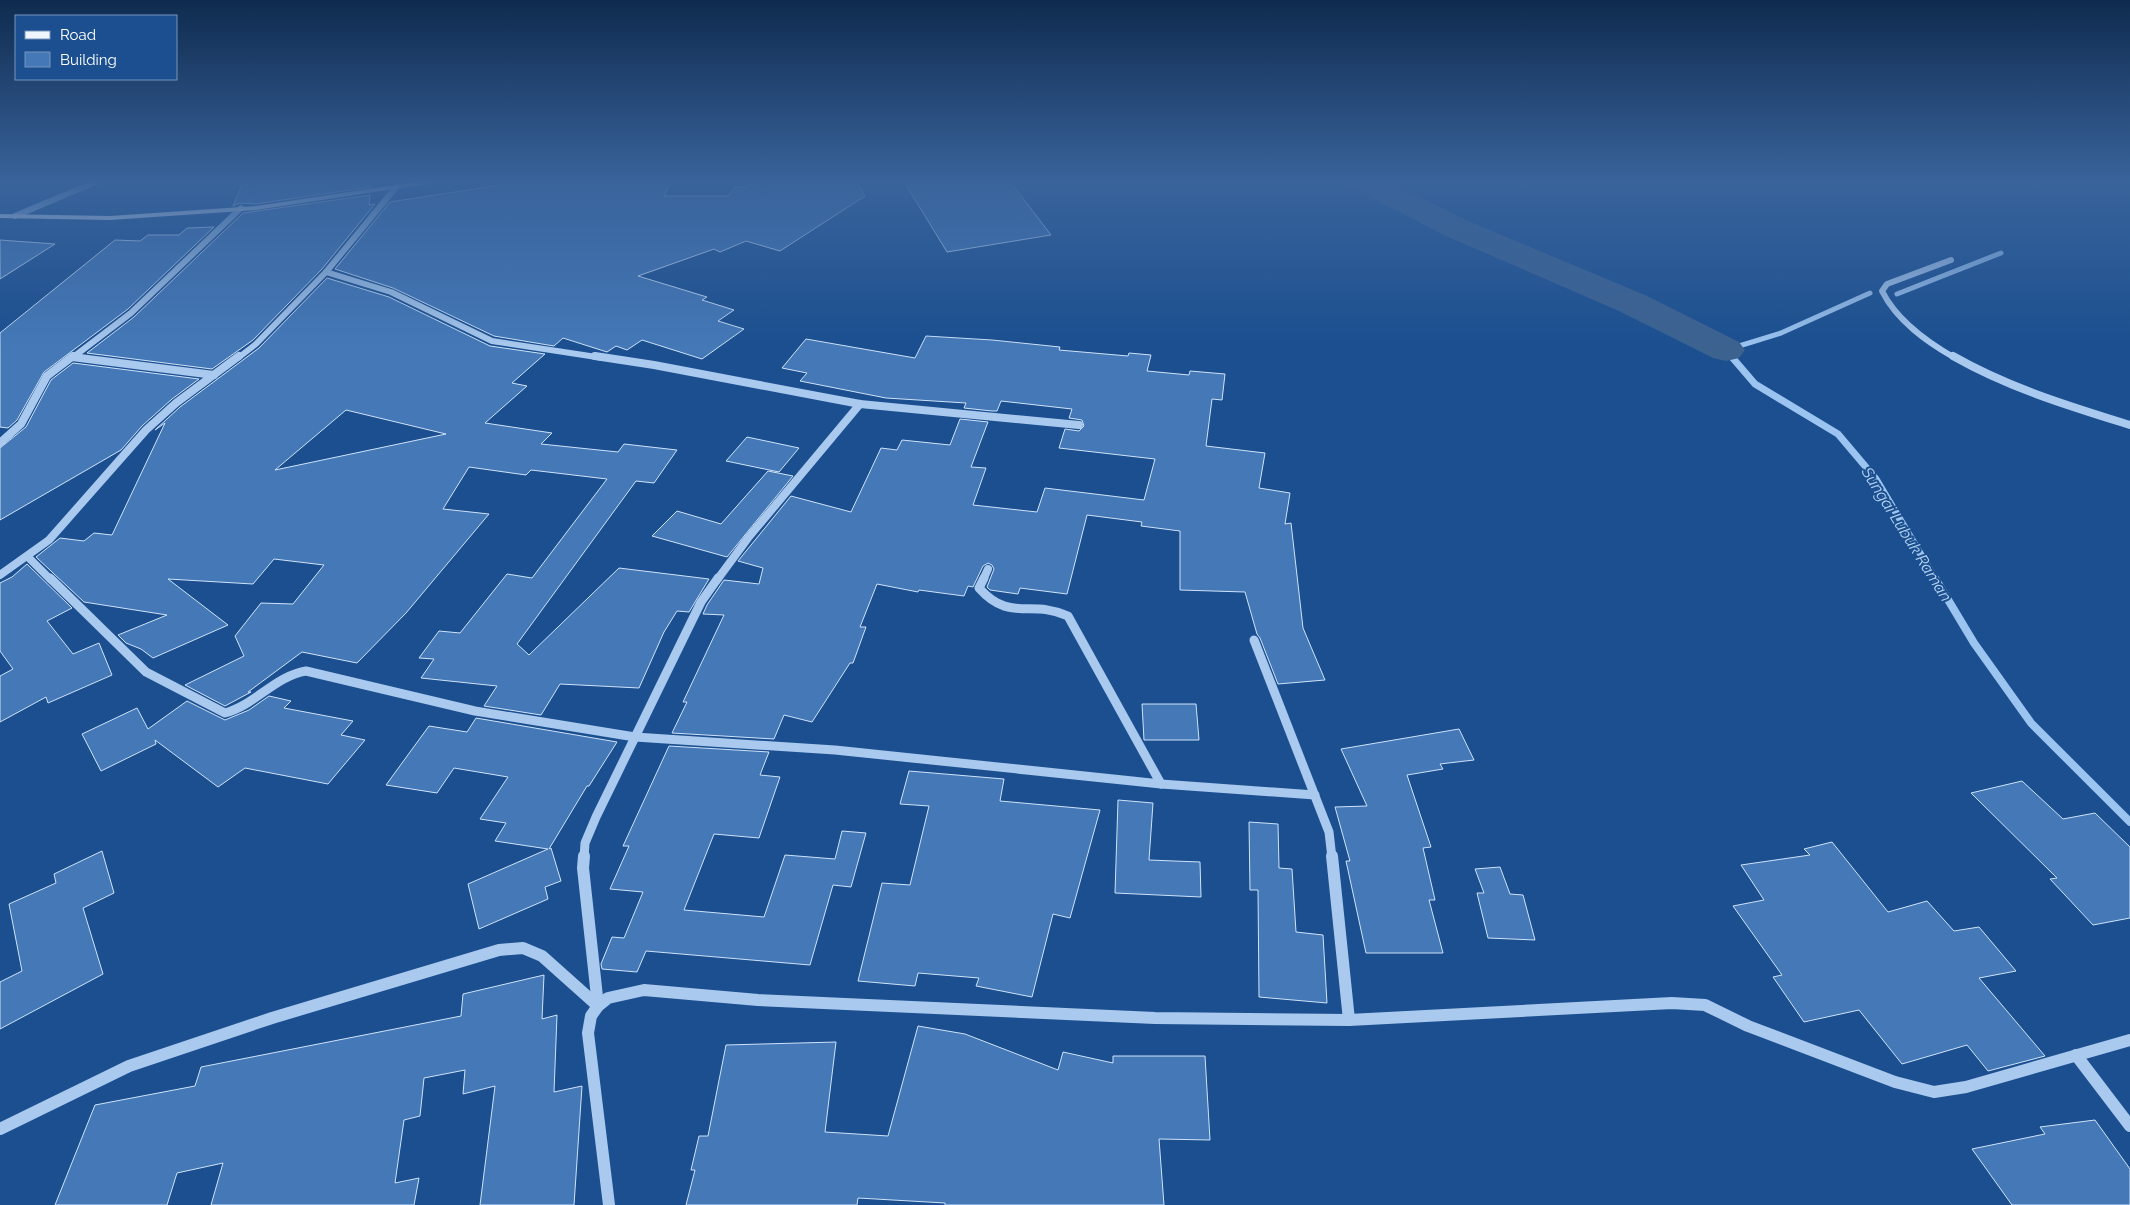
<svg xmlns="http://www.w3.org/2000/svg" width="2130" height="1205" font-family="Raleway,sans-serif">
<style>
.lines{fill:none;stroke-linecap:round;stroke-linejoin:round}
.stream-far2{stroke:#9cc4f0;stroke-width:5}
.stream-far1{stroke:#9cc4f0;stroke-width:7}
.stream{stroke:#9cc4f0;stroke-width:8}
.river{fill:#3c6290;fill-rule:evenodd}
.building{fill:#4478b7;stroke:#cfe3fa;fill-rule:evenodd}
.minor-far3{stroke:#a9c9ee;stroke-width:6}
.minor-far2{stroke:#a9c9ee;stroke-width:8}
.minor-far1{stroke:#a9c9ee;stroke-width:9}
.minor{stroke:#a9c9ee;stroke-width:12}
.major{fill:#f0f6ff;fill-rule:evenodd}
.labels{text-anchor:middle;stroke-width:4;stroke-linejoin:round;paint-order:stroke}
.water-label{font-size:16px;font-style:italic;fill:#b5d3f5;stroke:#1b4f8f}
</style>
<rect width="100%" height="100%" fill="#1b4f8f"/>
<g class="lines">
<g class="stream-far2">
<path d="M1897,294l104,-41"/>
<path d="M1732,358l-6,-8 55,-17 89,-40"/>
</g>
<path class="stream-far1" d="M1731,356l24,28 83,50 38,45 60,101"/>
<path class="stream" d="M1935,578l39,65 57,80 99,99"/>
<path class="river" d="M1346,180h38l84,41 177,74 94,47 6,8 -6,8 -13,3 -13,-3 -94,-47 -175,-76 -94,-49z"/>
</g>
<g class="building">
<path d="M244,180h128l-1,7 -115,17 -16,-1 -7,3z"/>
<path d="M533,180h139l-8,16h64l7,-9h12l5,-7h104l9,16 -85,55 -34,-10 -26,11 -6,-3 -76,27 69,21 -5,3 32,10 -16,11 26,8 -42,30 -60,-19 -15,10 -11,-4 -9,6 -44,-14 -9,8 -60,-10 -101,-48 -58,-19 55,-67z"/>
<path d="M903,180h106l42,55 -104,17z"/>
<path d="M370,195l-1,10 6,-1 -53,65 -69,71 -41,29 -125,-16 47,-36 109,-104z"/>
<path d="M214,227l-86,82 -84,63 -27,48 -9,8 -8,-1v-94l115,-93 25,1 8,-6h31l8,-7z"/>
<path d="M0,240l55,4 -55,35z"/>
<path d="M327,278l62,19 101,49 55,8 -33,29 15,3 -42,37 67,10 -11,11 77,8 6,-8 53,6 -23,33 -18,-2 -119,163 12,11 90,-87 90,11 -20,33 -12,-1 -13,21 -25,56 -79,-4 -19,31 -57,-9 13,-20 -76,-8 13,-19 -15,-1 20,-27 21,2 47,-59 25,4 75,-99 -76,-9 -5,5 -57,-8 -26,42 46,5 -83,99 -49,50 -55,-11 -54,40h3l-26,14 -40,-21 59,-29 -9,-20 26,-33 32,1 31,-39 -50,-6 -21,25 -85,-5 60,46 -75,33 -12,-9 -15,-6 -8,-8 49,-20 -83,-13 -48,-45 24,-19 24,3 10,-8 18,2 53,-112 -10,7 25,-23 79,-59zM346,410l100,24 -171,36z"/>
<path d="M926,336l66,4 68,7 -1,3 69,6 1,-3 22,2 -4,16 42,4 1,-4 35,3 -3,26 -10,-1 -6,47 59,7 -6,35 31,5 -5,31 6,-1 12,105 22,52 -47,4 -18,-46 -3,-4 -12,-42 -65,-2v-59l-39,-5 1,-4 -55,-7 -20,79 -47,-6 -2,6 -28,-4 -3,-3 7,-18 -2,-4 -4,-2 -5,3 -10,21 -5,-1 -4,10 -45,-6 -1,2 -41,-8 -17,43h6l-13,36h-3l-38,59 -28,-7 -10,24 -102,-6 15,-31h-4l41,-87 -21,-1 4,-9 17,-25 35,4 4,-16 -25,-7 53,-65 60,16 30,-64 16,2 5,-10 48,5 10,-26 28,3 -17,45 15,1 -13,37 64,7 8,-24 99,12 11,-41 -96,-11 6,-19 14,2 5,-5 -2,-6 -13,-2 3,-9 -71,-8 -4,10h-5l-28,-3 2,-5 -80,-5 -86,-17 7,-8 -25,-5 24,-29 109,19z"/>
<path d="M73,363l126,16 -27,20 -30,27 -21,24 -121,70v-72l26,-21 25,-47z"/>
<path d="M747,437l52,11 -20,24 -53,-11z"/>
<path d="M768,471l25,5 -66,81 -75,-21 25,-25 44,13z"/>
<path d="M27,564l45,44 -25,13 26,33 26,-11 13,32 -64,28 -2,-6 -46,25v-46l13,-7 -13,-18v-68l12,-6z"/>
<path d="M269,696l22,5 -7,7 69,13 -12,14 24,5 -37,44 -83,-16 -27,19 -63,-47 1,4 -55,27 -19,-37 55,-26 11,21 39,-28 38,19 24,-10z"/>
<path d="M1142,704h54l3,36h-55z"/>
<path d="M476,718l141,24 -28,44h-2l-38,63 2,-1 10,33 -16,6 3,12 -69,30 -11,-45 80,-35 -53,-8 11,-18 -26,-4 28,-42 -54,-9 -17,25 -51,-8 43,-59 38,6z"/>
<path d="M1459,729l15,31 -34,4 3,5 -36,6 24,72 -8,1 12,52h-6l14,53h-77l-20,-92h4l-15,-54 32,-1 -26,-57z"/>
<path d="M669,746l100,6 -9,23 20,2 -21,61 -45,-4 -30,76 80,7 21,-62 50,4 7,-28 24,2 -15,54 -18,-2 -23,80 -164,-14 -9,21 -35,-3 -1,-5 11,-27 12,1 19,-46 -33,-3 19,-43h-6z"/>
<path d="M909,771l95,8 -4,22 100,9 -30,108 -17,-4 -21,83 -56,-11 3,-8 -61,-5 -3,13 -57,-5 24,-98 28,2 19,-79 -29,-2z"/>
<path d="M2022,781l41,38 32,-6 35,34v71l-37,7 -43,-46 7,-1 -86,-85z"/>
<path d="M1118,800l35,3 -4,57 51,2 1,35 -86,-4z"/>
<path d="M1249,822l29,2 1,44 13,1 4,63 27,3 4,68 -68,-6 -1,-107h-8z"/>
<path d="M1832,842l56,70 39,-11 27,30 25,-4 37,44 -37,7 66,78 -57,15 -21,-26 -65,19 -43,-54 -55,12 -31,-45 9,-2 -49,-69 31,-6 -23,-35 69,-10 -6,-6z"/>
<path d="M102,851l12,42 -31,15 20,66 -103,55v-47l22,-11 -13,-67 47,-21 -2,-9z"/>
<path d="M1500,867l10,27 13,1 12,45 -47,-2 -11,-45h7l-9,-24z"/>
<path d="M544,975l-2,44 15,-4 -3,77 28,-6 -8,119h-94l15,-119 -32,8 2,-24 -41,8 -4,38 -16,4 -9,63 24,-5 -5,27h-203l12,-42 -46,10 -10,32h-112l40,-100 100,-19 6,-19 260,-51 2,-22z"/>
<path d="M918,1026l47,8 93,36 5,-18 50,11v-7h92l5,84 -51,-1 5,66h-219v-2l-87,-5 -1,7h-171l9,-35h-4l8,-34h9l18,-91 110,-3 -11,90 63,4z"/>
<path d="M2095,1120l35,49v36h-118l-40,-56 73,-15 -5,-7z"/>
</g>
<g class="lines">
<g class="minor-far3">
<path d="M15,216l85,-36"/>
<path d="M1951,260l-64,24 -5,7c15,30 45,51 73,67"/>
<path d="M326,272l65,20 101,49 111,17"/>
<path d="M72,357l4,1"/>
<path d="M72,358l59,-45 110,-105"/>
<path d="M238,358l18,-14 70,-72 71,-86"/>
</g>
<g class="minor-far2">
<path d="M595,356l59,9 206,39 219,21"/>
<path d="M1953,356c56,32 116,50 177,69"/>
<path d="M72,357l142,18"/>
<path d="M0,443l21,-19 26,-48 26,-20"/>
<path d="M28,557l23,23"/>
<path d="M0,575l49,-35 97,-110 30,-27 63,-47"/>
<path d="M717,580l31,-42 112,-134"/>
<path d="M983,580l5,-11"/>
</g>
<g class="minor-far1">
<path d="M50,578l96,94 79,41c30,-8 50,-37 81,-42l169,40 160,26 200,13 326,34 154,11"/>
<path d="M984,578l-5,10c31,35 52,11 89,28l93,168"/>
<path d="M1254,640l75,192 3,26"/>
<path d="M584,858l1,-15 11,-26 105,-215 17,-24"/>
</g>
<g class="minor">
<path d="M584,856l-1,12 15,138"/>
<path d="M1332,856l17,164"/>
<path d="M2076,1055l54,71"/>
<path d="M0,1129l129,-63 143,-48 227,-68 24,-2 19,8 56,50"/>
<path d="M609,1205l-21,-172 3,-17 7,-10 10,-8 36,-8 114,10 397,18 194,2 323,-17 33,2 43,21 147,56 39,10 32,-5 164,-47"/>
</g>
<path class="major" d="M428,180h16l-4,2 -184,28 -146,10 -110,-2v-4l110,2 146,-10z"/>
</g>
<linearGradient id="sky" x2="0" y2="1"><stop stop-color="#0f2b4f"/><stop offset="0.52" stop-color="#39639b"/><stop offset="1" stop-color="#39639b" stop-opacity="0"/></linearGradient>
<rect width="2130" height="348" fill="url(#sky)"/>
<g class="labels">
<g class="water-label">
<text transform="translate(1907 534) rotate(58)" y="6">Sungai Lubuk Raman</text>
</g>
</g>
<rect x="15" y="15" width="162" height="65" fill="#1b4f8f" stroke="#7695bc"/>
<rect x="25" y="31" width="25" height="8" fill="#f0f6ff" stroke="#7695bc"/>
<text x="60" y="40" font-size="15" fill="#ffffff">Road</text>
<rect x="25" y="52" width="25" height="15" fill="#4478b7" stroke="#7695bc"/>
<text x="60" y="65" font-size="15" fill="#ffffff">Building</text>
</svg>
